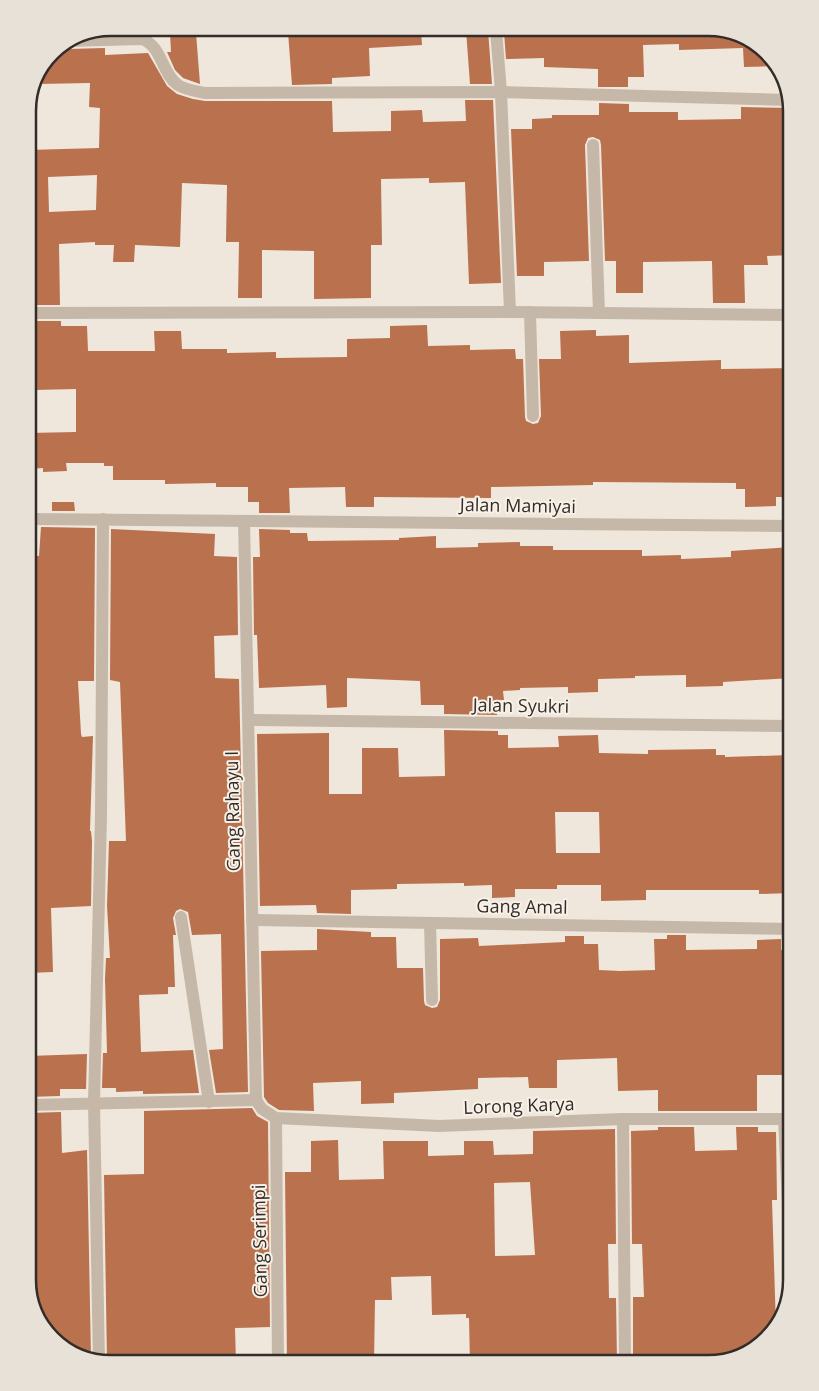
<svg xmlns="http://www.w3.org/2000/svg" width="819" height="1391" font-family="'Open Sans',sans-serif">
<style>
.building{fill:#ba714e;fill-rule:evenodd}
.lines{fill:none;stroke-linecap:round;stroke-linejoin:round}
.minor{stroke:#c6b8a8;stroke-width:12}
.labels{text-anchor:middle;stroke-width:4;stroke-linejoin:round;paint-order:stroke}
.street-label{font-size:18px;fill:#332c28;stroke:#f7f1e7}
.rim{fill:none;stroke:#332c28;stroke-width:2.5}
</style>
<rect width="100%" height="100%" fill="#efe7db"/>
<g class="building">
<path d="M714,28l41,14 21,24 -32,1 -1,-19 -64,2v-6l-36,1 1,32h-16v10h-30v-18l-54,-2v-9l-38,1 -2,-27 60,-3z"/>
<path d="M421,30l1,15 -53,3 1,28 -38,2v6l-40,1 -4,-53z"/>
<path d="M466,30h22l4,54h-22z"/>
<path d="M170,33h26l4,51 -17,-6 -8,-8 -8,-18h4z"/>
<path d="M61,46l7,3 37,-1v7l43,-2 19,33 10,8 16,5 12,2h127l1,31 58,-1v-20l31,-1 1,12 43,-1 -1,-21h28l8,183 -32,1 -4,-102 -36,1v-5l-48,1 1,66h-11v53l-57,1v-48l-52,-1v48h-24l1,-56h-13l1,-57 -45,-2 -2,64 -45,-2 -1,17h-21l1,-17h-19v-3l-36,2 1,61h-32v-155l71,-2 1,-40 -11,-1 1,-24 -52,1 14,-32zM97,175l-1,35 -47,2 -1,-35z"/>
<path d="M599,103l30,1v8h49v8l63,-1v-12l50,1 1,147 -25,1 1,9h-24l1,38h-32l-1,-42 -69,1v31h-27v-32h-11l-4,-116 -1,-5 -7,-3 -5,1 -3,7 4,116 -45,1v14h-27l-6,-147h21v-10l20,-1v-3h47z"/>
<path d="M28,321h33v5h26l1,25h67l-1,-20h27l1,18h45v4l49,-1v6l71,-1v-18l43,-1v-12l37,-1 1,21 42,-1v5l45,-1 1,10h7l2,58 1,4 7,3 5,-1 3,-7 -2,-57h22l-1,-28 36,-1v6l33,-1v28l92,-3v9l71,-1v129h-16v9l-31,1v-18h-9v-6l-143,-1v3l-102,2v11l-117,-1v10h-28l-1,-20 -56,1 1,25h-31v-11h-11v-15h-32v-4l-51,1v-4h-52v-14h-9v-3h-38l1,8 -24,1v-4l-15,1v-36l48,-1v-43l-42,1 -1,-13h-5z"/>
<path d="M52,502h22l1,9h-23z"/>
<path d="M41,527l54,1 -1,153h-16l3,53 1,3 11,-1 -3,95h1l1,10 -1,65 -40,2 2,64 -25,1v-141l9,-1v-32l-2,-59 -7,1v-117h5l1,-36 -6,-1v-31h11z"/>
<path d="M111,529l104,5 -1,22 23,1 1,78 -24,1 1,42 24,1 9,413 -32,1 -7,-43 14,-1 -2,-115 -29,1 -4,-23 -8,-3 -4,2 -3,7 3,17h-3l2,52h-7v7l-29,1 2,57 52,-2 6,43 -56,1v-3l-27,1v-4h-14l1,-35h4l-2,-74 1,-21h4l-3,-52 2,-65h17l-6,-159 -10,-2z"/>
<path d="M259,529l31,1v3h17l1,8 91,-1v-2l37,-2v12l42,-1v-4l42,-1v4h33v4h89v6l39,-1v4l50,-2v-6l61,-4v131l-69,4v4l-37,1v-12l-51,1v2l-37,1v13l-30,1v-6l-48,1v2l-17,1 1,9h-8l1,15 -53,-1v-9h-23l-1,-24 -73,-3v29l-20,1 -1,-23 -67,3 -2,-53h-3l-1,-78h7z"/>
<path d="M444,730l54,1v4h10v13l51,-1 -1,-11 40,-1 1,18 49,1v-4l68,-1v6h9v2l66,-2 1,138 -33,1v-4h-113v10l-45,1v-16h-44v4h-42v8l-23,1v-13l-28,1v-3l-67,1v5l-46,1v24l-34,-1 -1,-8 -56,1 -3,-172 72,-1v61h33v-46h36l1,29 46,-1zM555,812h44l1,41h-44z"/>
<path d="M317,929l54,3v5h25l1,31h26l1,33 1,4 7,3 5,-1 3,-7v-61l38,-1 1,8 86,-4v-6h19v8h14l1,26 21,1 35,-1 -1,-31h13v-4h19v15l71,-1v-9l24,-1v11h11v125h-35v36h-99v-21l-40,1 -1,-33 -60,2v28h-28l-1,-11 -50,1v11l-84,4v10l-33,1v-23l-48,2 1,28 -35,-1 -11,-7 -4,-6 -3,-146 56,-1z"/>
<path d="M87,1054l-1,35h-26v7l-32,1v-41z"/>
<path d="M252,1108l5,8 11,6 2,205 -35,1 1,35h-129l-3,-188 40,-1v-63z"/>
<path d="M61,1112l1,41 25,-3 4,208 -26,-9 -29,-32 -8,-37v-167z"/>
<path d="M658,1127h36l1,24 42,-1 -1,-23h22v5h18l1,68h-5l4,128 -31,27 -37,9 -75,-1v-66h11l-2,-53h-10l-1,-113 27,-1z"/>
<path d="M615,1129l1,115h-8l1,54h7l1,65h-147l-1,-45h-3v-4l-34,1 -1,-39 -40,1 1,23h-17l-1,63h-87l-2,-191h26v-31l27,-1 1,40 45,-1 -1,-38h45v15l36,-1v-14h29l1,14 39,-1v-23zM530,1182l5,73 -40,1 -1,-73z"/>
</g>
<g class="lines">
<g class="minor">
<path d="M496,30l5,62 9,220"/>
<path d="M68,41l74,-2c21,8 19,34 36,46 8,5 18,6 27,8l296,-1 288,8"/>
<path d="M593,145l6,168"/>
<path d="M530,312l3,104"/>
<path d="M28,313l482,-1 281,3"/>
<path d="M28,519l763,7"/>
<path d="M244,521l12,579"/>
<path d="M249,720l542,6"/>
<path d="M181,917l28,185"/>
<path d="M252,920l539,9"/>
<path d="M430,923l2,77"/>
<path d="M256,1100l6,9 14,9 163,8 184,-7h168"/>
<path d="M28,1105l228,-5"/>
<path d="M276,1118l2,245"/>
<path d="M623,1119l2,244"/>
<path d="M784,1119l7,150"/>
<path d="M99,1361l-5,-258 7,-287 2,-297"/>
</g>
</g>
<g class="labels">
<g class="street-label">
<text transform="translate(518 506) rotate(1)" y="6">Jalan Mamiyai</text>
<text transform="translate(521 706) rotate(1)" y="6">Jalan Syukri</text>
<text transform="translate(233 811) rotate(-91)" y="6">Gang Rahayu I</text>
<text transform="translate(522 907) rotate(1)" y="6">Gang Amal</text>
<text transform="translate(519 1106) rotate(-2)" y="6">Lorong Karya</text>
<text transform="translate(260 1241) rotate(-91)" y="6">Gang Serimpi</text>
</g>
</g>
<path d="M0 0H819V1391H0ZM111 36H708A75 75 0 0 1 783 111V1280A75 75 0 0 1 708 1355H111A75 75 0 0 1 36 1280V111A75 75 0 0 1 111 36Z" fill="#e7e1d8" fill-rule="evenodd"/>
<path class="rim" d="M111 36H708A75 75 0 0 1 783 111V1280A75 75 0 0 1 708 1355H111A75 75 0 0 1 36 1280V111A75 75 0 0 1 111 36Z"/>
</svg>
